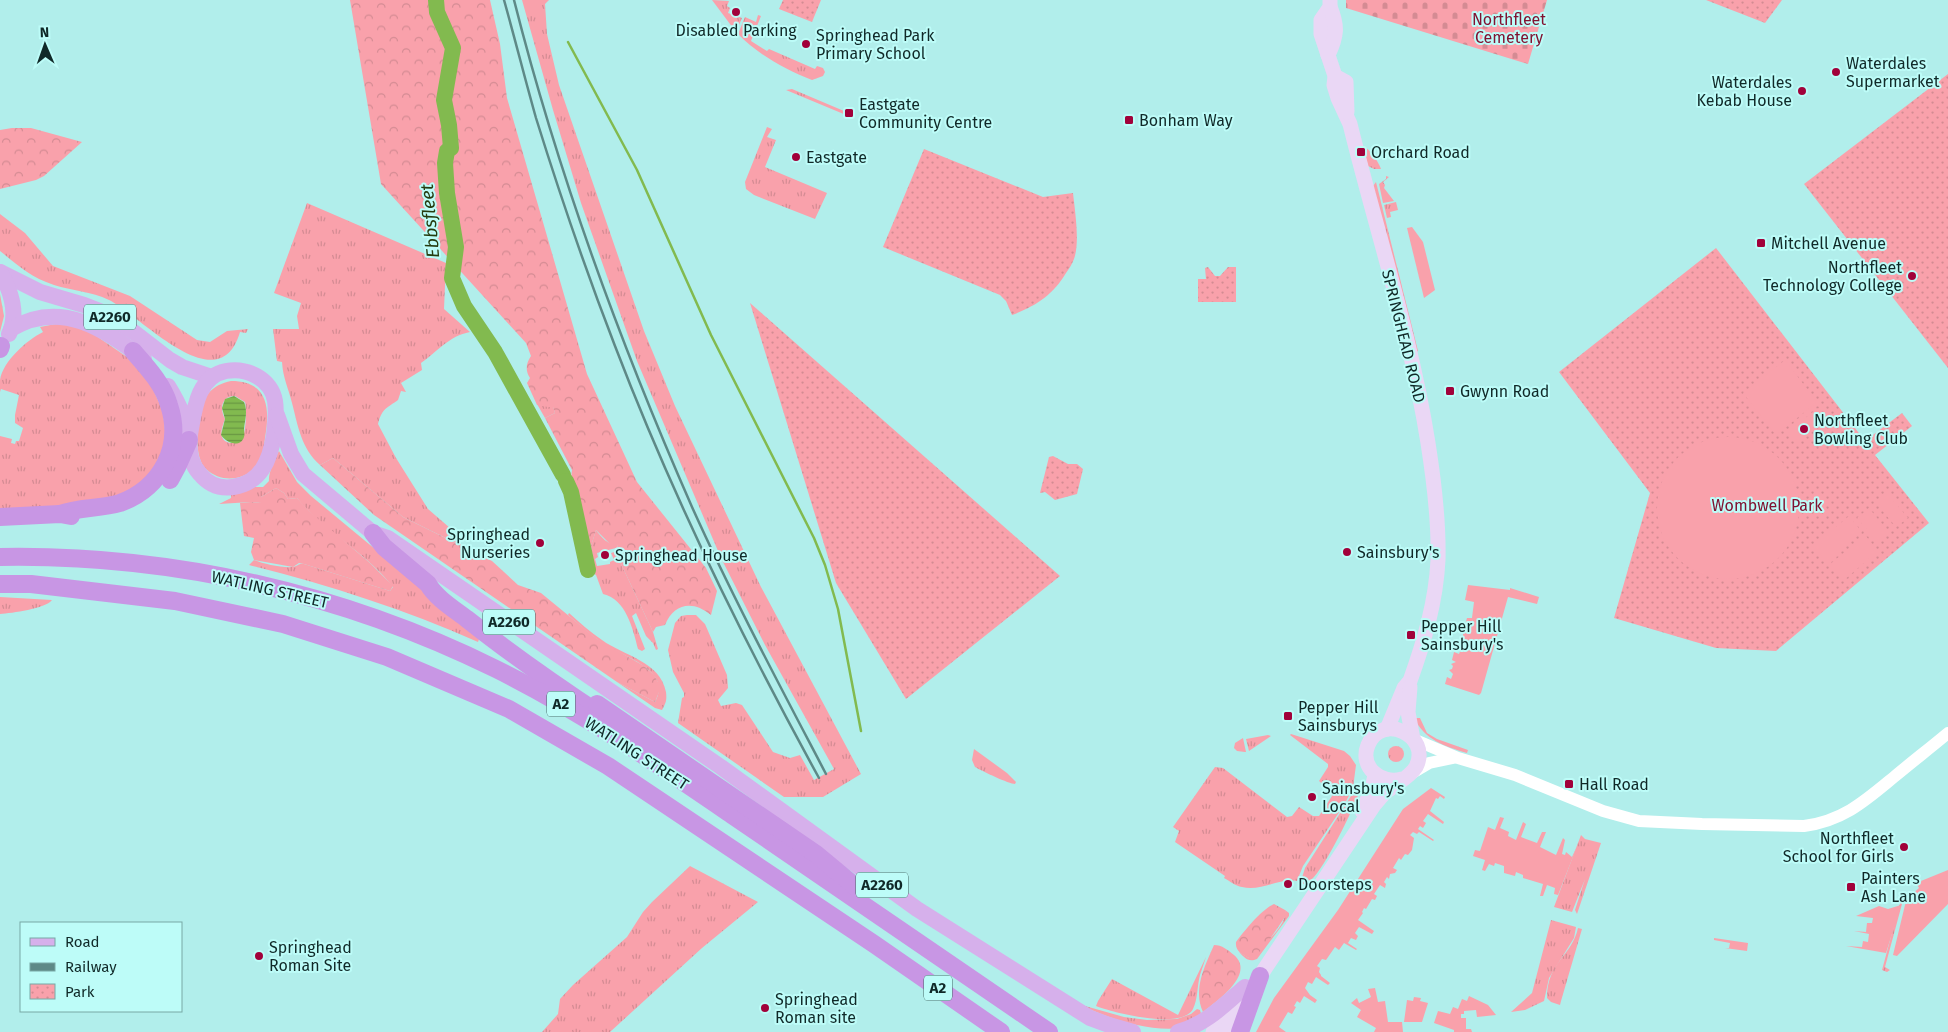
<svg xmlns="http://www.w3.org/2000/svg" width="1948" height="1032" font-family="'Fira Sans',sans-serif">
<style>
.grass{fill:url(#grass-tufts);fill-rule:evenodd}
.forest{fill:url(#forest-crowns)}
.cemetery{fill:url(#cemetery-stones)}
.park{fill:url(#park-dots)}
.garden{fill:#f9a1ab}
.water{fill:url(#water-rules)}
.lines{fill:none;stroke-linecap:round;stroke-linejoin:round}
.stream{stroke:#82ba4f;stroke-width:2.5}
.river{stroke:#82ba4f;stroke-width:16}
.tertiary{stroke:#fff;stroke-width:12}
.secondary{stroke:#ead7f5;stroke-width:15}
.primary{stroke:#d6b0eb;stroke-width:16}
.trunk{stroke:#c896e4;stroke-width:18}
.rail{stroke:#5e8987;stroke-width:2.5}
.poi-dot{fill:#a1013a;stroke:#bdfcf8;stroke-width:2}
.labels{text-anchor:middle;stroke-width:4;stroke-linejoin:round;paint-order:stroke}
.shield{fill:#bdfcf8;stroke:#446866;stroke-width:1}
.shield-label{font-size:15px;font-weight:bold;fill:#102928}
.park-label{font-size:16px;fill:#811231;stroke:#bdfcf8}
.poi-label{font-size:16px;fill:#102928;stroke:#bdfcf8;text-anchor:start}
.street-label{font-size:16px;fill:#102928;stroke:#bdfcf8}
.water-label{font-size:18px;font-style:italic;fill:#263c11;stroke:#bdfcf8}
</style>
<defs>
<pattern id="grass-tufts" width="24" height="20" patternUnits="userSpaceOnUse" patternTransform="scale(1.25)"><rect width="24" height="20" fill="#f9a1ab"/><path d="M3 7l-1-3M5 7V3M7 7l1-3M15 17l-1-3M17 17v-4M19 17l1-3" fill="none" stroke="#d48b93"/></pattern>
<pattern id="forest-crowns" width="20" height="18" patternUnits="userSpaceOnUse" patternTransform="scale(1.25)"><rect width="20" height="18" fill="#f9a1ab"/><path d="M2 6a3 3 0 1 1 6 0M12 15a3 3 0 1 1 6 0" fill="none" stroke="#d48b93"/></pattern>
<pattern id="cemetery-stones" width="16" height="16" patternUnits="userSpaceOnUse" patternTransform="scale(1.25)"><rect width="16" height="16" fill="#f9a1ab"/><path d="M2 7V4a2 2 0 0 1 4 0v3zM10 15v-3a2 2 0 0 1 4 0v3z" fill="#d48b93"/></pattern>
<pattern id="park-dots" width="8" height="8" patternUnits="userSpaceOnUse" patternTransform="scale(1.25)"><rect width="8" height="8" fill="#f9a1ab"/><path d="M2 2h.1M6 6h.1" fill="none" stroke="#d48b93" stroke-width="1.8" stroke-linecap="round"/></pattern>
<pattern id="water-rules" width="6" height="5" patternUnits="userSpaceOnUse" patternTransform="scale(1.25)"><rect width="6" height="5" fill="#82ba4f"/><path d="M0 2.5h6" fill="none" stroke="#699742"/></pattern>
</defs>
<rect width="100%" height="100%" fill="#b1eeeb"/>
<g class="grass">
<path d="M522,0h27l-4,4 2,30 12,51 85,246 31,75 86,181 100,187 -38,23h-39l-106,-74 4,-25 2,-1v-4l-11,-21 -5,-22 7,-27 6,-7 6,-1h9l9,9 22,51 1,13 -10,12 3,6 15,-3 6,2 31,47 17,6 10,-3 14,25 20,-11 -69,-124 -44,-87 -84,-197 -56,-158 -28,-93z"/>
<path d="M712,0l17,1 -2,5 3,2 -2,5 14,5 -6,14z"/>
<path d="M758,15l3,1 -10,25 16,10 2,-2 46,20 2,-3 6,2 2,4 -2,4 -11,4c-28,-11 -53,-25 -74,-46l7,-17 11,5z"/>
<path d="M792,89l52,22h4l-2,4 -60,-25z"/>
<path d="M767,127l5,2 -5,8 9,3 -11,27 62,26 -12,26 -61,-24 -8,-6 -1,-7z"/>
<path d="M1363,146c7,3 15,15 18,23h-7l-6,-3z"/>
<path d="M1386,176l3,1 -6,5 2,3 -1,3 10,13 -11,2 -4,-19 7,-5z"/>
<path d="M1376,182l42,169 -2,1 -43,-166z"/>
<path d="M1396,202l2,8 -8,2 1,5 -4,1 -3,-13z"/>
<path d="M307,203l139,60 -2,46 26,23c-21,4 -32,19 -49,31l1,7 -21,13 5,9 -5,-1 -3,9c-11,8 -16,8 -20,24l18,34 32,51 22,19 12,18 -59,-29 -70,-59 -13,7c-19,-17 -22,-39 -28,-62 -4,-16 -9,-25 -10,-41l-5,-1 -4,-32h26l-2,-13 4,-13 -27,-10z"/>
<path d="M0,214l25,19 28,33 77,30 67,44 13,2 17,-11 21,-2 -2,4 -6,-1c-21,72 -100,-17 -131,-32 -18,-9 -37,-9 -55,-15 -24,-8 -35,-19 -54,-34z"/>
<path d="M0,294l4,22 -4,16z"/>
<path d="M61,323l28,8 38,26 24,28 12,26 3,29 -11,30 -24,21 -37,13 -94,7v-75l12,3 -1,4 4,1 1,-3h3l4,-13 -8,-5v-8l4,-20 -18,-6 -1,3c0,-4 0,-8 0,-12 3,-19 27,-40 43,-48l-3,-5z"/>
<path d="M231,381c38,0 39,28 34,57 -1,7 -1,15 -4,22 -11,20 -38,25 -55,9 -15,-14 -8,-60 2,-75 6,-8 14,-11 23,-13zM235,396l10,6c2,7 1,34 -4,39 -2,2 -8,2 -11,2 -14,-3 -7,-18 -5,-24 -6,-11 -3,-23 10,-23z"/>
<path d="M537,404l16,2 2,7 -10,5z"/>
<path d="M279,451l18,31 14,14 169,140 -2,6c-74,-33 -150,-57 -229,-77l5,-5c10,4 28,8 39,7 6,-1 5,-4 11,-3l86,27 3,-4c-26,-34 -69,-55 -96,-89l-9,1 -4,-6 -8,-5 -15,9v6l-10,-1 -32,2 12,-6v-4l23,-7h9l6,-6c-1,-7 6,-23 10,-30z"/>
<path d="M596,530c5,7 12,15 21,15l2,6 -3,2 37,79 5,17 -2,1 -3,-7 -7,-7 -10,-23 -4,3 13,33 -3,2 -4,-2c-5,-20 -12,-50 -35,-55l-7,-19 -3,-2 -7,1v-2l9,-2 -4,-24zM616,548l1,3 -6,2 3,7 -4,2v2l-13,2 -2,-7 3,-2 -1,-4z"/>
<path d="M0,597l52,3c-7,9 -40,13 -52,14z"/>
<path d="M569,613c11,10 21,19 33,27 22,16 58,21 64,52 1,8 0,11 -4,18l-7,-2 -38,-26 38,20c18,-31 -30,-45 -50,-57 -13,-9 -25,-20 -37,-30z"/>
<path d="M1414,718h6l7,15 10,6 31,11 -1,3c-23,-7 -42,-13 -53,-35z"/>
<path d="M1291,734l53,17 6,5 6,9 -3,23 -9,17 -41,61 -6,15c-19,-3 -37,11 -55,6 -7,-1 -12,-6 -18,-9l1,-2 -50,-34 4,-11 -6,-4 42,-60 8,1 64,49 5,-1 7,-9 14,9h6l13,-20 -1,-5 -12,-10 9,-14v-3l-38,-29z"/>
<path d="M1268,735l3,1 -22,15 -3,-12z"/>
<path d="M1243,738l3,14h-1l-8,-1 -3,-3 1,-5z"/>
<circle cx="1396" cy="754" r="8"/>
<path d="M974,749l33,24 9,9 -1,2c-6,0 -33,-13 -40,-17l-3,-7z"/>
<path d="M1358,785l2,5c-6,18 -35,78 -49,90 -3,4 -6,4 -11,4l5,-16z"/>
<path d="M1581,835l4,4 16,4 -24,71 -2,-4 10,-31 -13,33 -18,-5z"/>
<path d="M690,866l68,36 -56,46 -92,84h-68l16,-18 2,-15 13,-14 54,-48 16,-25 9,-10z"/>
<path d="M1902,896v8l-17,63 5,3 -3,2 -5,-2z"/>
<path d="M1285,910l4,3v3l-32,43c-9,4 -13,-2 -18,-7l10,6c11,-10 39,-32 36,-48z"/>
<path d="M1551,920l25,7 -2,11 -25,40 -5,23 -19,9 -14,2 21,-19z"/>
<path d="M1578,928l4,1 -21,72 -1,4 -9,-3 -4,-4c0,-36 25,-42 31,-70z"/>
<path d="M1206,957c-2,6 -4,12 -6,18 -3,11 -2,24 -7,34 -11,21 -79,4 -97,-3l2,-5 14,-22 66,36z"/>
<path d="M1078,1004l46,13 23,3 30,-1 14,-5 6,-5 3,1 2,7c-7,4 -14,8 -21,11 -35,4 -73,-10 -103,-24z"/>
</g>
<g class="forest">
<path d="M350,0h140l10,44 7,54 80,276 50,108 69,86 11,23 -6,24c-18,-15 -37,-12 -46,10l-9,2 -3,5 -37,-79 3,-2 -2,-6 -4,2 -17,-17 -5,16 -12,-1 1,-1 -13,-43 -7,-17 11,-6 1,-8 -27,-52 10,-5 -2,-6h-5l-11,-2 -10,-22 3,-5c-5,-7 -4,-15 1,-22l-5,-13 -145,-159z"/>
<path d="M12,128h19l51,14 -38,34 -8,4 -36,9v-59z"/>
<path d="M333,458l70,59 89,44 26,24 23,8 56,46 47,27 10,9 5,9v8l-4,10 -38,-20 -243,-167 -54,-50z"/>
<path d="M276,488l8,5 4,6 9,-1 12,13 61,52 23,23 -3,5 -86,-27 -5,-1 -6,4 -39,-7 -3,-8 3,-14 -10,-2 -4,-33 11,-1 10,1v-6z"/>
<path d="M591,547l4,23 -12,3 -1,-5 -2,-1v-19z"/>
<path d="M1274,904l11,6 1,3 -1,4 -17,25 -14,16h-5c-7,-4 -14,-7 -13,-16 8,-11 26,-33 38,-38z"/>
<path d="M1214,945c8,0 14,5 20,10 22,19 -17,46 -31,57 -10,-23 1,-44 11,-67z"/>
</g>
<path class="cemetery" d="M1346,0h201l-19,64 -182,-56z"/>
<g class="park">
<path d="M783,0h38l-9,22 -33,-13z"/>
<path d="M1706,0h76l-17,23z"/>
<path d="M1948,74v294l-144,-184z"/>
<path d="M924,149l119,48 30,-4c2,18 7,50 1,66 -2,5 -5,10 -8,14 -13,22 -30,33 -54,42l-6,-14 -6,-6 -117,-48z"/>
<path d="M1716,248l149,193 37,-28 10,13 -37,29 54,68 -153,128 -60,-3 -102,-30 36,-125 -91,-121z"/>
<path d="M1208,267l7,9h5l8,-9h8v35h-38v-23h8l-1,-11z"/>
<path d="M750,303l310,273 -154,123 -70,-116z"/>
<path d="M1053,456l15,8h9l6,5 -6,25 -22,6 -10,-8 -5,1 9,-36z"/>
</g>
<g class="garden">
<path d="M1412,227l11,15 12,48 -11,8 -17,-70z"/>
<path d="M1785,360l32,42 -41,33 -33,-42z"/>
<path d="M1818,408l9,12 -30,24 -10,-12z"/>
<circle cx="1728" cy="508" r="71"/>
<path d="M1887,493l21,25 -12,9 -21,-25z"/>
<path d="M1869,508l20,25 -11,10 -21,-25z"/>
<path d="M1849,516l13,16 -35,30 -14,-16z"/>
<path d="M1865,535l13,16 -35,30 -14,-16z"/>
<path d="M1468,585l42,5v-2l29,9 -2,7 -29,-7 -27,96 -2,2 -34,-11 2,-7 4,2 2,-5 -4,-4 3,-1 1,-3 -2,-2 5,-2 -4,-2 2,-8 5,2 2,-5 -5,-2 1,-3h6v-12l4,-14h5l2,-16 -9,-2z"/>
<path d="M1431,788l14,9 -1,2 -4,-3 -2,3 -2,-1 -6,13 14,11 -1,2 -15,-10 -5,7 3,2 -3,5 -3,-2 -2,3 16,11 -1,1 -14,-9 -2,2 -4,-2 -3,3 4,3 -2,12 -4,5 -3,-1 -4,6 -2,-2 -6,10 4,2 -2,3 -5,1 -1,5 -2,-2 -3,5 2,2 -1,4 -5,-3 -6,9 3,2 -2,4 -3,-1 -6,10 -2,-1 -2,4 1,1 -5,7 16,11 -2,3 -13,-7 -4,6 3,3 -2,4 -5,-2 -3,5 9,6 -1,1 -12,-7 -5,7 -4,-3 -9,13 -4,-1 -5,7 3,2 -1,4 2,3v1l9,7 -2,2 -12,-8 -4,7 -4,-2 -3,6 5,7 7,5 -2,3 -11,-7 -4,7 -3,-2 -3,5 2,1 -4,7 -4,-2 -9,15 7,5h-30l18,-34 64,-88 65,-101z"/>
<path d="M1500,817l4,1 -4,10 9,4 -1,4 8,4 7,-18 3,2 -5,13 16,6 5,-11h4l-6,15 16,8 7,-17 2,2 -3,14 3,1 1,-3 6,5 6,-13 -20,51 -4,-1 1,-6 -8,-3 -4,11h-3l3,-12 -20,-6v-3l-7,-3 -1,4 -11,-3v-7l-9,-3 -1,3 -5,-2 -4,7 -3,-1 3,-10 -12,-4 2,-6 5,1 8,-24 7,3z"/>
<path d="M1948,870v34l-51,52 -4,-1 12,-50 4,-8 10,-9 -3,-5z"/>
<path d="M1901,905l-15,48 -40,-7 16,1 1,-6 5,1 1,-8 -15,-3 12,1 1,-9h5l1,-5 -17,-2 23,-10 9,3z"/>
<path d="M1714,938l34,5 -1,8 -22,-3h4l1,-5 -16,-3z"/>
<path d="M1375,988l3,14 7,-1 3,21h14l1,10h-29l2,-4 -19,-11 4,-7 -10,-7 6,-5 2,5 12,-6 -3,-8z"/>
<path d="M1469,996l19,9 8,10 -19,2 -1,-7 -12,1v3h-3v4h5v11h5l1,3h-18v-2l-20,-7 4,-12 12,3 3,-7 5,2 4,-10 5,2z"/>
<path d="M1414,997l7,1 -1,3 8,2 -6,19h-18l3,-22 6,1z"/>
</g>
<path class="water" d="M234,396l10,6c4,10 1,17 0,27 0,3 1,6 0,8 -4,12 -19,5 -23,-2l4,-16 -3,-11 3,-9z"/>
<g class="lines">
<path class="stream" d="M568,42l69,128 74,165 103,203 11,27 13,44 23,122"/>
<g class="river">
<path d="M436,0l1,12 16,36 -9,52 5,25 2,23 -4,3 -2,12 2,30 9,54 -4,31 12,28 31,46 68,123"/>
<path d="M566,481l5,11 17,78"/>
</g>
<g class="tertiary">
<path d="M1413,739l45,19 57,17 88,36 36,10 63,3 102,2c39,-5 61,-25 90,-49 18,-15 36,-29 54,-44"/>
<path d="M1412,773l17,-10 24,-5"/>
</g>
<g class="secondary">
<path d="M1330,0v7l-9,13v14l14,42 -1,9 4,13 12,26c26,106 61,211 78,319 6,38 11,78 10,117 -2,42 -14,82 -28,121l-6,7 -17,41"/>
<path d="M1328,55c9,-19 10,-29 2,-48"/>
<path d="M1335,76l11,6 1,30"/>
<path d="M1410,687l-2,25 5,27"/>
<path d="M1362,811l10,-22 3,-14"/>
<path d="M1213,1032l16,-20"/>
<path d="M1225,1032l35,-56 114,-171c4,-4 8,-10 13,-14 9,-7 23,-14 29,-24 16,-32 -35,-55 -48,-22 -9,22 13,40 34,34"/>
</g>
<g class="primary">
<path d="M0,272l40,20 44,13 18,7 33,21 35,27 12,7 30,10"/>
<path d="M0,272c11,19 19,41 9,62"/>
<path d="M11,329c50,-30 93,0 133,30"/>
<path d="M168,386c10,16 19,35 21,53 1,14 1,24 11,35 9,11 20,15 33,13 28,-4 37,-27 41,-52 1,-11 3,-22 1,-34 -4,-22 -28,-34 -49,-30 -31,6 -32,44 -37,69"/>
<path d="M277,415l14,39 12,20 70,59 15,5 333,229 196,142 173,109 19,7 24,7"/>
<path d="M1178,1032c28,-8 45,-26 67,-45"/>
</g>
<g class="trunk">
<path d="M0,349l1,-3"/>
<path d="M170,480l7,-13 12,-27"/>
<path d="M60,514c19,-7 40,-5 60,-11 41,-15 63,-56 49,-98 -6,-21 -22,-38 -36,-54"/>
<path d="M0,517l60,-3 11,2"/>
<path d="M373,533l11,14 44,37c8,14 26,25 39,35 44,35 90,67 137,98"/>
<path d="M0,557c172,-3 342,36 496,112 83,41 160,94 236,146 106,72 211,145 317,217"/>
<path d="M0,584h31l144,17 108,23 104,33 122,52 99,57 266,178 127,88"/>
<path d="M597,704l219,150 41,34"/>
<path d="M1240,1032l20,-56"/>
</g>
<g class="rail">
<path d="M504,0c11,39 21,79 32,118 24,77 50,153 79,228 57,149 127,292 204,432"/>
<path d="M514,0c44,174 106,343 178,507 41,91 88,179 134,267"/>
</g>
</g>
<g class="poi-dot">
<circle cx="736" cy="12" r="5"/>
<circle cx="806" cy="44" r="5"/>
<circle cx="1836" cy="72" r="5"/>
<circle cx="1802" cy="91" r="5"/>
<rect x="844" y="108" width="10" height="10" rx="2.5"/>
<rect x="1124" y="115" width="10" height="10" rx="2.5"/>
<rect x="1356" y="147" width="10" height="10" rx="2.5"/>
<circle cx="796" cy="157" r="5"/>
<rect x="1756" y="238" width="10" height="10" rx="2.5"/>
<circle cx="1912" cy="276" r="5"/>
<rect x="1445" y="386" width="10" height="10" rx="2.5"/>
<circle cx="1804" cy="429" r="5"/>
<circle cx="540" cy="543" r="5"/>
<circle cx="1347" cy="552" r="5"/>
<circle cx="605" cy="555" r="5"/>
<rect x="1406" y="630" width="10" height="10" rx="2.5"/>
<rect x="1283" y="711" width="10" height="10" rx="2.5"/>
<rect x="1564" y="779" width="10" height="10" rx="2.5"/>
<circle cx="1312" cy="797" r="5"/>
<circle cx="1904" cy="847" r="5"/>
<circle cx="1288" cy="884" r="5"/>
<rect x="1846" y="882" width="10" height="10" rx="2.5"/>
<circle cx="259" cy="956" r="5"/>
<circle cx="765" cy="1008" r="5"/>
</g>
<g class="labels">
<g class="shield">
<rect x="84" y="304.5" width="52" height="25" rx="4"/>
<rect x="483" y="609.5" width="52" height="25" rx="4"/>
<rect x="547" y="691.5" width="28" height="25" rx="4"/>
<rect x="856" y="872.5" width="52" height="25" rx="4"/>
<rect x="924" y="975.5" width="28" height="25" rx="4"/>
</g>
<g class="shield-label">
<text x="110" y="322">A2260</text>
<text x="509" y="627">A2260</text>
<text x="561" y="709">A2</text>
<text x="882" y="890">A2260</text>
<text x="938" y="993">A2</text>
</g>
<g class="park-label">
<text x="1509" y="25">Northfleet<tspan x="1509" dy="18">Cemetery</tspan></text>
<text x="1767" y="511">Wombwell Park</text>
</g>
<g class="poi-label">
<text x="736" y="36" text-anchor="middle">Disabled Parking</text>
<text x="816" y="41">Springhead Park<tspan x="816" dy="18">Primary School</tspan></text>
<text x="1846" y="69">Waterdales<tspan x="1846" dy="18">Supermarket</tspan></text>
<text x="1792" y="88" text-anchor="end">Waterdales<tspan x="1792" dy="18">Kebab House</tspan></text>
<text x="859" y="110">Eastgate<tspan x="859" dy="18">Community Centre</tspan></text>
<text x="1139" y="126">Bonham Way</text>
<text x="1371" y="158">Orchard Road</text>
<text x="806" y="163">Eastgate</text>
<text x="1771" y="249">Mitchell Avenue</text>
<text x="1902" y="273" text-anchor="end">Northfleet<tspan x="1902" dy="18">Technology College</tspan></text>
<text x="1460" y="397">Gwynn Road</text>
<text x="1814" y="426">Northfleet<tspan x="1814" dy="18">Bowling Club</tspan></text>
<text x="530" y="540" text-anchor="end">Springhead<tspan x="530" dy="18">Nurseries</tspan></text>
<text x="1357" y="558">Sainsbury's</text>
<text x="615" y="561">Springhead House</text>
<text x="1421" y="632">Pepper Hill<tspan x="1421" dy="18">Sainsbury's</tspan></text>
<text x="1298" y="713">Pepper Hill<tspan x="1298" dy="18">Sainsburys</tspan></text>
<text x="1579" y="790">Hall Road</text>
<text x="1322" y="794">Sainsbury's<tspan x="1322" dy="18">Local</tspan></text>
<text x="1894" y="844" text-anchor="end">Northfleet<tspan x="1894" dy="18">School for Girls</tspan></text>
<text x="1861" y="884">Painters<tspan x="1861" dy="18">Ash Lane</tspan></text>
<text x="1298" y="890">Doorsteps</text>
<text x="269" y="953">Springhead<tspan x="269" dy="18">Roman Site</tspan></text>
<text x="775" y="1005">Springhead<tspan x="775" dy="18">Roman site</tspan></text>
</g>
<g class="street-label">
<text transform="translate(1404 336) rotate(76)" y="6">SPRINGHEAD ROAD</text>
<text transform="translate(270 589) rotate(13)" y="6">WATLING STREET</text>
<text transform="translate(637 753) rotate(33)" y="6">WATLING STREET</text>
</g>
<g class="water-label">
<text transform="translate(430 221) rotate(-95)" y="6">Ebbsfleet</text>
</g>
</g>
<rect x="20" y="922" width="162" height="90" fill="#bdfcf8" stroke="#78a8a5"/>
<rect x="30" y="938" width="25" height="8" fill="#d6b0eb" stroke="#78a8a5"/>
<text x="65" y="947" font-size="15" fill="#102928">Road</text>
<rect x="30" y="963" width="25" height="8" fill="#5e8987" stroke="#78a8a5"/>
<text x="65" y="972" font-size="15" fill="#102928">Railway</text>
<rect x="30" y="984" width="25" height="15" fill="url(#park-dots)" stroke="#78a8a5"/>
<text x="65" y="997" font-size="15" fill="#102928">Park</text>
<g transform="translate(45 45) rotate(358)" stroke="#bdfcf8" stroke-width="4" paint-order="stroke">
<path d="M0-4L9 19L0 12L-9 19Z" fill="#102928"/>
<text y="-8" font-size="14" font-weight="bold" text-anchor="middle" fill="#102928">N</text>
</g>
</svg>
